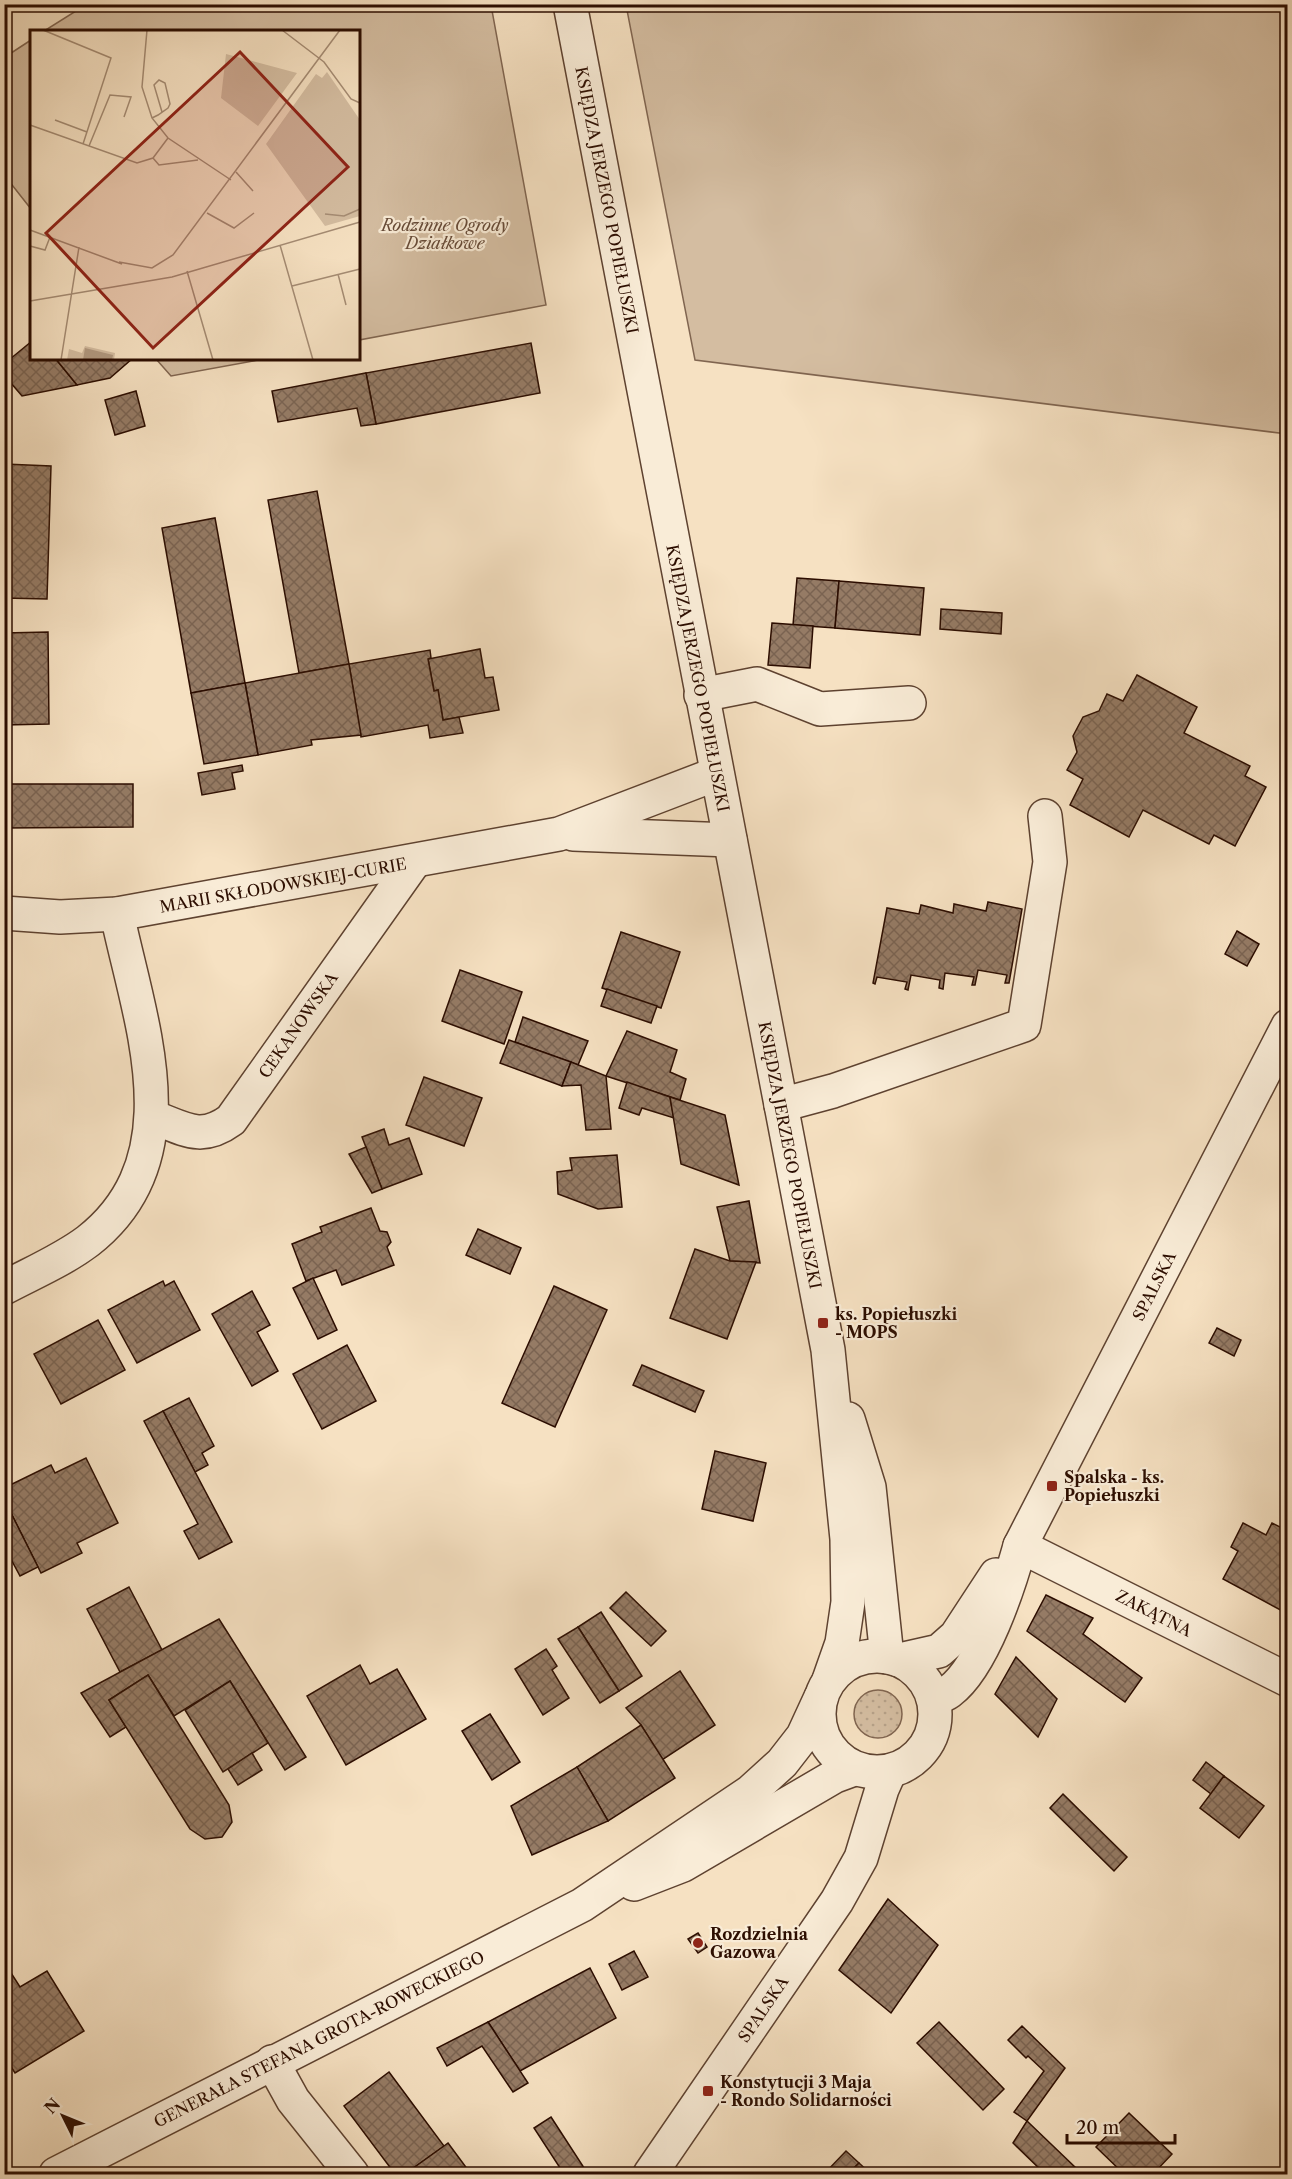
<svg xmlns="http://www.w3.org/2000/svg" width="1292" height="2179" font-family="'Libre Caslon Text',serif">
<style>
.grass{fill:url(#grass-dots);stroke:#806550;stroke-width:1.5}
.green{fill:#d4bda1;stroke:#806550;stroke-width:1.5}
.building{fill:url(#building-cross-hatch);stroke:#2c0d00;stroke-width:1.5}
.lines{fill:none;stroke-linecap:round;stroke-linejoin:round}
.minor-casing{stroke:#5e4230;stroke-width:36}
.minor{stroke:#f9ecd7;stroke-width:33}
.poi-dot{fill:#8f2418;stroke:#f9ecd7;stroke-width:2}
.labels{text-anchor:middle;stroke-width:4.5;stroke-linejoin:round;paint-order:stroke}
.street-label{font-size:16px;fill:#2c0d00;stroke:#f9ecd7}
.park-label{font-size:16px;font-style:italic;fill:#674b38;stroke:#f9ecd7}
.poi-label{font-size:16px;font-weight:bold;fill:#2c0d00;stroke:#f9ecd7;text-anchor:start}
.inset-road{fill:none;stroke:#a58c74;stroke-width:1.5}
.view{fill:#8f2418;fill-opacity:0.15;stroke:#8f2418;stroke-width:3}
.inset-edge{fill:none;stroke:#2c0d00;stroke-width:3}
</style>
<defs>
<pattern id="grass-dots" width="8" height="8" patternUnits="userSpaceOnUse" patternTransform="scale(1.5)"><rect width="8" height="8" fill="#d4bda1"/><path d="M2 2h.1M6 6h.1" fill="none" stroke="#b6a189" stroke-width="1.8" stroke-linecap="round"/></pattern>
<pattern id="building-cross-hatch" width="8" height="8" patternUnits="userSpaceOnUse" patternTransform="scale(1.5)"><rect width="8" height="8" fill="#957b65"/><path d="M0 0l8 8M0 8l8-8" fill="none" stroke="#7a6351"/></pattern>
</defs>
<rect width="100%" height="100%" fill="#f6e1c2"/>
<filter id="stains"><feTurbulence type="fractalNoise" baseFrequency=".00333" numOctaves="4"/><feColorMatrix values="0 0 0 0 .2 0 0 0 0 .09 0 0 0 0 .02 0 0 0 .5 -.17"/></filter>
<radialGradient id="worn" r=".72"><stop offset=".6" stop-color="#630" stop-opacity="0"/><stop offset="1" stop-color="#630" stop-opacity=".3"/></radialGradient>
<circle class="grass" cx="878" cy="1714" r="24"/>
<g class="green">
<path d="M87,4l404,1 55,300 -187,35 -1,-308 -314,-1z"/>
<path d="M626,5h661v429l-592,-74z"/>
<path d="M31,40v169l-26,-33v-119z"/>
<path d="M156,359h108l-93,17z"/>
</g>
<g class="building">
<path d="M32,341v17h23l22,27 -55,11 -18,-21v-11z"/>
<path d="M531,343l9,50 -164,31 -10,-51z"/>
<path d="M55,358h78l-23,20 -33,7z"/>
<path d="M366,373l10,51 -15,2 -4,-18 -79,14 -6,-31z"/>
<path d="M136,391l9,35 -30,9 -10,-35z"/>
<path d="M4,464l47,2 -4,133 -43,-1z"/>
<path d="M317,491l32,173 -50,9 -31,-173z"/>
<path d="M215,518l30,165 -54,10 -29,-165z"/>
<path d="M797,578l42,3 -4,47 -42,-3z"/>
<path d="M839,581l85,7 -4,47 -85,-7z"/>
<path d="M941,609l61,4 -1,21 -61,-5z"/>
<path d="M772,623l41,3 -3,42 -42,-3z"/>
<path d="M48,632l1,92 -45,1v-92z"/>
<path d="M480,649l5,29 8,-1 6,33 -56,10 -5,-30 -4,1 -6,-32z"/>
<path d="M430,650l1,8 -3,1 6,32 4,-1 5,30 16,-3 4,16 -33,5 -2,-13 -67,12 -12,-73z"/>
<path d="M349,664l12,71 -50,5 1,5 -54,10 -13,-72z"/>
<path d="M1137,675l60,32 -13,26 66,33 -5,10 21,11 -31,59 -21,-11 -5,9 -66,-34 -14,27 -59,-32 13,-26 -16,-9 10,-18 -4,-16 10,-19 16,-6 8,-17 16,7z"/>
<path d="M245,683l13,72 -54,9 -13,-71z"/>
<path d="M242,765l1,6 -11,2 3,16 -33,6 -4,-22z"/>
<path d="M4,784h129v43l-129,1z"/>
<path d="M988,902l34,7 -13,74h-4l2,-8 -29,-5 -3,15h-3l2,-8 -29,-4 -2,16 -4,-1 1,-8 -29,-5 -3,15 -3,-1 2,-7 -30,-5 -2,7 -2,-1 14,-75 32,6 2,-9 32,8 1,-9 32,7z"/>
<path d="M1237,931l22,13 -12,22 -22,-12z"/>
<path d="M621,932l59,20 -19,56 -59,-20z"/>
<path d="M460,970l62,22 -18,52 -62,-23z"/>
<path d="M607,989l50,17 -6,17 -50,-17z"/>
<path d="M523,1017l65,24 -10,24 -63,-23z"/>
<path d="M627,1031l50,19 -7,22 16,7 -6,21 -74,-24z"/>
<path d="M509,1040l62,22 -9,24 -62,-23z"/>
<path d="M571,1062l35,14 5,53 -25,1 -5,-45 -19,1z"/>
<path d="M424,1077l58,21 -18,48 -58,-21z"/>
<path d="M627,1082l43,15 4,21 -32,-10 -3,7 -20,-7z"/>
<path d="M670,1097l55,18 14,70 -58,-21z"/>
<path d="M384,1129l5,16 20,-7 13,36 -40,15 -20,-52z"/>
<path d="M366,1147l16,42 -10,4 -23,-39z"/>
<path d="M617,1155l5,52 -24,2 -40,-15 -1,-22 15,-2 -2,-12z"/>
<path d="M749,1201l11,62 -30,-2 -13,-54z"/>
<path d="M371,1208l9,23 7,1 4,10 -4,5 7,18 -52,20 -6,-15 -30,11 -14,-37 30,-12 -2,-5z"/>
<path d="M478,1229l43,19 -11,26 -44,-19z"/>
<path d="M695,1249l35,12 26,1 -29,77 -57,-21z"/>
<path d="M313,1278l24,52 -19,9 -25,-51z"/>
<path d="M163,1281l2,5 9,-5 26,49 -63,33 -29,-53z"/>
<path d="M554,1286l53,24 -52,117 -53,-24z"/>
<path d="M252,1291l18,34 -13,7 21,39 -26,15 -40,-72z"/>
<path d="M98,1320l27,50 -64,34 -27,-50z"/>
<path d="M1217,1328l24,12 -7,16 -25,-13z"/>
<path d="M347,1345l29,56 -54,28 -29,-55z"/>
<path d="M642,1365l62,26 -9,21 -62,-27z"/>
<path d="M189,1398l25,48 -12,7 6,12 -13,7 -32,-61z"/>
<path d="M163,1411l69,131 -33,17 -15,-28 14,-7 -54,-103z"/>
<path d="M715,1451l51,12 -13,58 -51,-12z"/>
<path d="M86,1458l32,65 -41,20 5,10 -41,20 -37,-74v-11l47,-23 4,8z"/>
<path d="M9,1509l29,58 -18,9 -16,-30v-35z"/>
<path d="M1243,1523l23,12 6,-12 16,8 -5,11 5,3v69l-65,-35 15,-28 -7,-4z"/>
<path d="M129,1587l33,63 -42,22 -33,-63z"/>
<path d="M626,1592l40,39 -15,15 -41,-38z"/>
<path d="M1046,1595l47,23 -10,16 59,44 -17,24 -98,-71z"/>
<path d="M601,1612l41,64 -23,15 -41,-64z"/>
<path d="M219,1619l87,138 -21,13 -55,-89 -56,35 -26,-41 -39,25 17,27 -16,10 -29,-44z"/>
<path d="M578,1627l41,64 -19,12 -42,-64z"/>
<path d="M546,1649l11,17 -5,4 17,28 -26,17 -28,-46z"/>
<path d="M1016,1657l41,42 -19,38 -43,-43z"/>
<path d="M360,1665l10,19 27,-15 29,50 -80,46 -39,-69z"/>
<path d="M680,1671l35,54 -53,35 -21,-35 -15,-17z"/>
<path d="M148,1675l81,130 3,17 -10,15 -17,2 -15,-10 -81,-129z"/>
<path d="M230,1681l38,62 -45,29 -38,-62z"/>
<path d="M490,1714l30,48 -28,18 -30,-49z"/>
<path d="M641,1725l34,53 -67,43 -31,-54z"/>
<path d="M252,1753l10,17 -24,15 -10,-16z"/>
<path d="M1206,1762l18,14 -13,18 -18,-14z"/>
<path d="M577,1767l31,54 -76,34 -21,-49z"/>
<path d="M1224,1776l40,30 -25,32 -39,-30z"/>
<path d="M1063,1794l64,63 -13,14 -64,-63z"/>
<path d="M888,1899l50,46 -47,68 -52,-43z"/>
<path d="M698,1933l9,14 -9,6 -10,-14z"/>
<path d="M634,1951l14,26 -26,13 -13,-26z"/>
<path d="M4,1962l16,25 27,-16 37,60 -69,42 -11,-17z"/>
<path d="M590,1968l26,50 -96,53 -32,-49z"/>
<path d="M488,2022l40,61 -15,9 -31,-46 -35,20 -10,-18z"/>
<path d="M939,2022l65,67 -21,21 -66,-67z"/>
<path d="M1022,2026l43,42 -38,53 -13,-9 30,-41 -16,-15 -2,2 -18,-18z"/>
<path d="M389,2072l55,74 -39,28h-10l-51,-68z"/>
<path d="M1129,2113l43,41 -19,20h-29l-28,-27z"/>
<path d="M551,2117l37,57h-24l-30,-46z"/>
<path d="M1027,2121l50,48 -6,5h-26l-32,-31z"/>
<path d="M448,2143l23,31h-66l39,-28z"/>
<path d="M846,2151l13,12 -11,11h-24z"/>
<path d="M859,2163l12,11h-23z"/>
</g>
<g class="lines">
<g class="minor-casing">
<g id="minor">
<path d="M570,4l258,1346 19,189 1,63 -6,41 -13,37"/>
<path d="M701,695l56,-11 63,25 89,-6"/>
<path d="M573,834l157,6"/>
<path d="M4,913l56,4 57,-3 442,-80 157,-60"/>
<path d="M781,1105l52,-14 191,-66 26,-163 -5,-46"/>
<path d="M153,1117c32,12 48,25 78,3l183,-258"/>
<path d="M4,1288c28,-15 59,-28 84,-47 106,-83 52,-218 29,-327"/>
<path d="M848,1419l21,68 18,170"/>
<path d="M1020,1546l268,134"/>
<circle cx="877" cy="1714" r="58"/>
<path d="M899,1660l40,-9 17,-15 40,-61"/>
<path d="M934,1699c5,-3 12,-4 16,-8 33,-25 59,-105 70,-145l268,-520"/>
<path d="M634,1884l49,-19 152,-89 19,-7"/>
<path d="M272,2062l21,38 59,74"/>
<path d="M56,2174l526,-269 168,-113 32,-29 21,-27 18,-39"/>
<path d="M650,2174l187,-273 24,-43 21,-69 8,-18"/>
</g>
</g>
<use href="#minor" class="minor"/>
</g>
<g class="poi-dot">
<rect x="817" y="1317" width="12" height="12" rx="3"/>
<rect x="1046" y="1480" width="12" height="12" rx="3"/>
<circle cx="698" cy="1943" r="6"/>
<rect x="702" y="2085" width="12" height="12" rx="3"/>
</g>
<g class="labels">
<g class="street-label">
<text transform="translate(607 200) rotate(79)" y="6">KSIĘDZA JERZEGO POPIEŁUSZKI</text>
<text transform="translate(698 678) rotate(79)" y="6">KSIĘDZA JERZEGO POPIEŁUSZKI</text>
<text transform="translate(283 885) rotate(-10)" y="6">MARII SKŁODOWSKIEJ-CURIE</text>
<text transform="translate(298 1025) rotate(-55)" y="6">CEKANOWSKA</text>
<text transform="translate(790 1155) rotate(79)" y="6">KSIĘDZA JERZEGO POPIEŁUSZKI</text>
<text transform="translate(1154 1286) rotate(-63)" y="6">SPALSKA</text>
<text transform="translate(1154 1613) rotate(27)" y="6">ZAKĄTNA</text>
<text transform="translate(763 2009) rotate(-56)" y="6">SPALSKA</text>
<text transform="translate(319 2039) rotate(-27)" y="6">GENERAŁA STEFANA GROTA-ROWECKIEGO</text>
</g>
<g class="park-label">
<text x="445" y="231">Rodzinne Ogrody<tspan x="445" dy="18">Działkowe</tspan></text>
</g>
<g class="poi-label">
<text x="835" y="1320">ks. Popiełuszki<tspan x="835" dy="18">- MOPS</tspan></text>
<text x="1064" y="1483">Spalska - ks.<tspan x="1064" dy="18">Popiełuszki</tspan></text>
<text x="710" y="1940">Rozdzielnia<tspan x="710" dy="18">Gazowa</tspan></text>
<text x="720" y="2088">Konstytucji 3 Maja<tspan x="720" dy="18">- Rondo Solidarności</tspan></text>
</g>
</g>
<g transform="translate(30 30)">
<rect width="330" height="330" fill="#f6e1c2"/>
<path d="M55,316l30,7 -1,7h-47l2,-11 13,4z" fill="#d4bda1"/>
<path d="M196,24l71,19 -39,53 -37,-28zM297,42l33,48v96l-35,10 -59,-82 50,-70 6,4z" fill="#d4bda1"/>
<path d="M55,318l28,7 -1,5h-29z" fill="#b19980"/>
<path class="inset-road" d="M13,0l68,28 -28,86M117,0l-5,57 10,31 16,20 63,42M252,0l42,32 27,37 9,4M122,88l6,-3 10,-7 2,-4 -5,-21 -6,-3 -5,5 8,27M25,90l32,12M0,95l107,38 16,-5 15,-20M59,116l21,-51 21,2 -7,20M123,128l6,7 39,-5M206,142l17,19M177,183l27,15 20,-15M295,184l19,2 16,-7M0,200l92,34M250,215l33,115M0,216l15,4 5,-13M89,232l33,6 21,-13 167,-225M157,241l26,89M308,244l8,31M262,256l68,-17M0,271l142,-24 188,-55M31,330l18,-113"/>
<path class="view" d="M210,22l108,115 -195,181 -107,-115z"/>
<rect width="330" height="330" class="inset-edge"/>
</g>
<rect width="1292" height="2179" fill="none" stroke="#f6e1c2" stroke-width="24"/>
<rect x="6" y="6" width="1280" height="2167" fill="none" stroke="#2c0d00" stroke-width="3"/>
<rect x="12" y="12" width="1268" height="2155" fill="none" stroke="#2c0d00" stroke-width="1.5"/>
<g transform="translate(63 2116) rotate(313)" stroke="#f9ecd7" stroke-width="4.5" paint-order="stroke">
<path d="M0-4.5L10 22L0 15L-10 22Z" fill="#2c0d00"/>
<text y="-9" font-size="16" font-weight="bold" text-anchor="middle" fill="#2c0d00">N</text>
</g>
<path d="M1067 2134v9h108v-9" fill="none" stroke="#2c0d00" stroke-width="3"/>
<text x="1076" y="2134" font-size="18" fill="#2c0d00" stroke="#f9ecd7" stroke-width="4.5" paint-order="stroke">20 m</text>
<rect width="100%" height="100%" filter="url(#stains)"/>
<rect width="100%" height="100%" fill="url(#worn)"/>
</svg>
